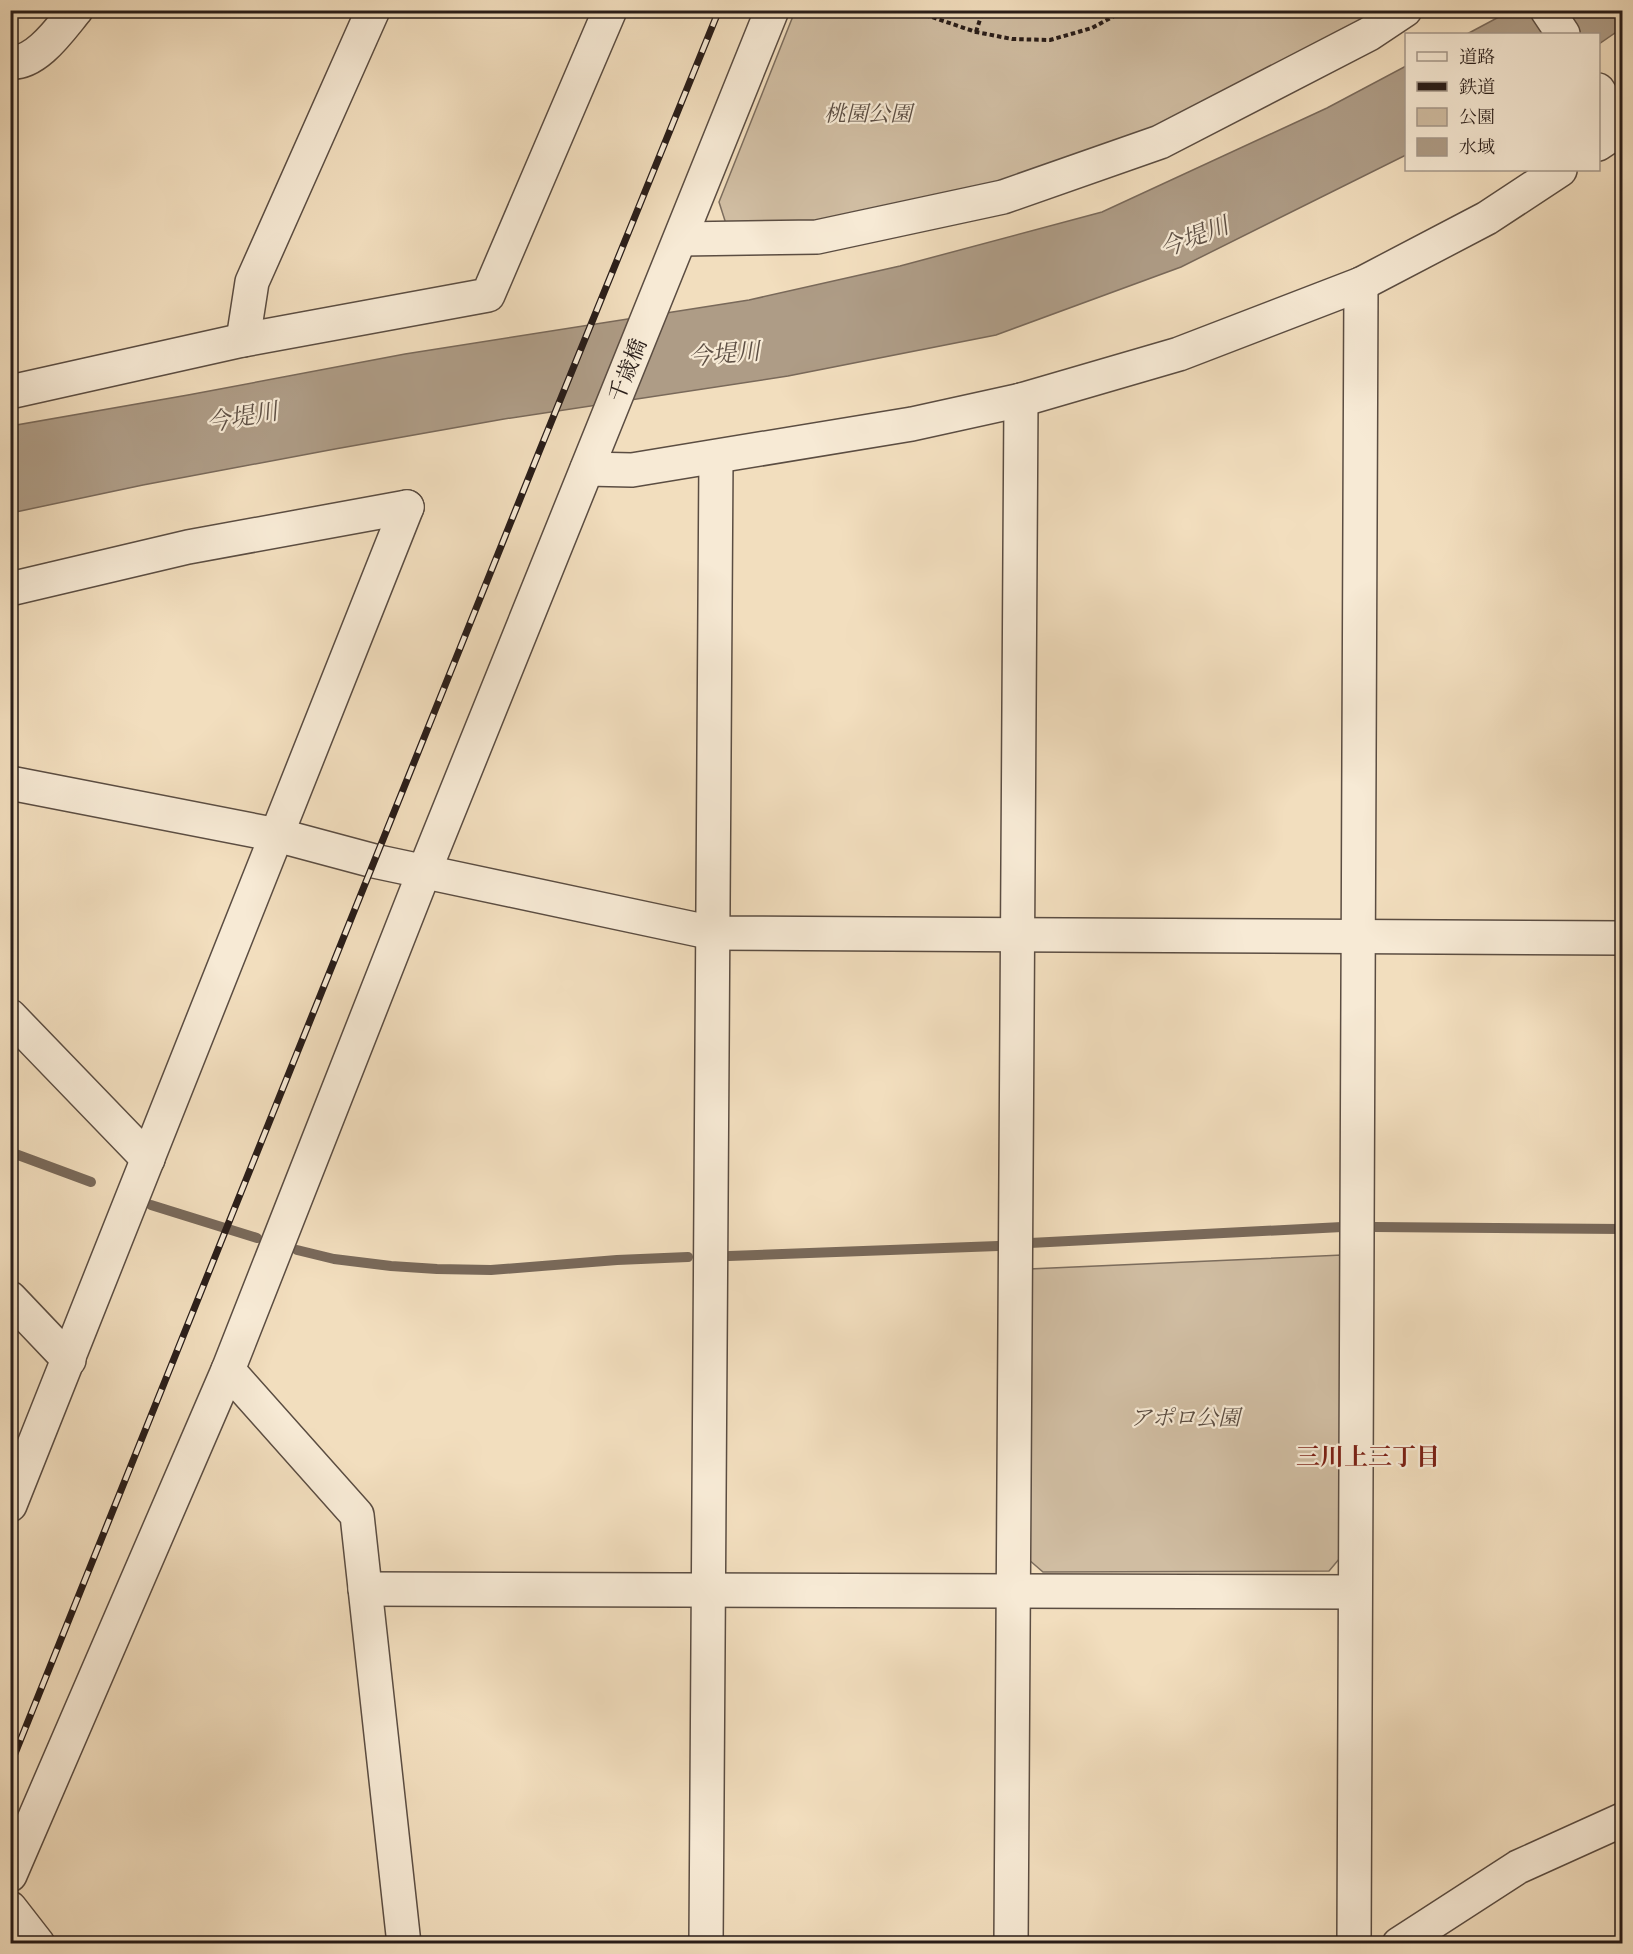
<svg xmlns="http://www.w3.org/2000/svg" width="1633" height="1954" font-family="'IM FELL DW Pica','Noto Serif JP',serif">
<style>
.green{fill:#d0bda2;stroke:#7c6d5e;stroke-width:1.5}
.water{fill:#ae9c86;stroke:#79695a;stroke-width:1.5}
.lines{fill:none;stroke-linecap:round;stroke-linejoin:round}
.stream{stroke:#79695a;stroke-width:10}
.minor-casing{stroke:#5b4d42;stroke-width:36}
.path{stroke:#291d19;stroke-width:4;stroke-dasharray:4.5 3;stroke-linecap:butt}
.minor{stroke:#f7ead5;stroke-width:33}
.rail-casing{stroke:#291d19;stroke-width:7}
.rail{stroke:#f7ead5;stroke-width:4.5;stroke-dasharray:14;stroke-linecap:butt}
.labels{text-anchor:middle;stroke-width:4.5;stroke-linejoin:round;paint-order:stroke}
.park-label{font-size:22px;font-style:italic;fill:#5b4d42;stroke:#f7ead5}
.street-label{font-size:22px;fill:#291d19;stroke:#f7ead5}
.water-label{font-size:24px;font-style:italic;fill:#5e5045;stroke:#f7ead5}
.neighbourhood-label{font-size:24px;font-weight:bold;fill:#7a1f14;stroke:#f7ead5}
</style>
<rect width="100%" height="100%" fill="#f2debe"/>
<filter id="stains"><feTurbulence type="fractalNoise" baseFrequency=".00333" numOctaves="4"/><feColorMatrix values="0 0 0 0 .2 0 0 0 0 .09 0 0 0 0 .02 0 0 0 .5 -.17"/></filter>
<radialGradient id="worn" r=".72"><stop offset=".6" stop-color="#630" stop-opacity="0"/><stop offset="1" stop-color="#630" stop-opacity=".3"/></radialGradient>
<g class="green">
<path d="M795,11h580l-98,63 -197,84 -217,64 -136,5 -8,-25z"/>
<path d="M1342,1255l-2,303 -11,13 -286,1 -15,-13 1,-290z"/>
</g>
<g class="water">
<path d="M1510,11h112v17l-23,16 -1,-10h-131z"/>
<path d="M1406,66v89l-225,112 -185,68 -208,41 -284,43 -169,30 -192,36 -132,28v-87l177,-31 217,-41 344,-54 151,-34 202,-54 225,-104z"/>
</g>
<g class="lines">
<g class="stream">
<path d="M10,1152l81,30"/>
<path d="M151,1205l106,33"/>
<path d="M1374,1227l248,2"/>
<path d="M1030,1243l312,-16"/>
<path d="M297,1250l37,9 57,7 46,3 54,1 126,-10 71,-3"/>
<path d="M729,1256l269,-10"/>
</g>
<g class="minor-casing">
<g id="minor">
<path d="M1547,10l16,24"/>
<path d="M10,62c26,3 51,-34 66,-52"/>
<path d="M1598,90l24,37"/>
<path d="M1598,144l24,-16"/>
<path d="M681,239l136,-2 186,-40 157,-55 209,-108 36,-24"/>
<path d="M243,340l9,-58 121,-272"/>
<path d="M10,392l233,-52 245,-45 122,-285"/>
<path d="M587,469l45,1 280,-46 109,-24 158,-46 182,-70 126,-66 73,-48"/>
<path d="M10,589l178,-42 219,-40"/>
<path d="M10,783l267,52 97,26 339,72 909,5"/>
<path d="M10,1016l138,143"/>
<path d="M10,1298l59,62"/>
<path d="M228,1370l129,145 47,429"/>
<path d="M10,1505l397,-998"/>
<path d="M365,1589l990,3"/>
<path d="M10,1875l218,-505 196,-498 348,-862"/>
<path d="M10,1908l28,36"/>
<path d="M706,1944l10,-1487"/>
<path d="M1011,1944l10,-1544"/>
<path d="M1354,1944l7,-1660"/>
<path d="M1399,1944l119,-77 104,-47"/>
</g>
</g>
<g class="path">
<path d="M911,10l65,22 36,7 38,1 42,-12 33,-18"/>
<path d="M976,32l7,-22"/>
</g>
<use href="#minor" class="minor"/>
<g class="rail-casing">
<path id="rail" d="M10,1766l529,-1314 180,-442"/>
</g>
<use href="#rail" class="rail"/>
</g>
<g class="labels">
<g class="park-label">
<text x="868" y="121">桃園公園</text>
<text x="1185" y="1425">アポロ公園</text>
</g>
<g class="street-label">
<text transform="translate(627 370) rotate(-68)" y="8">千歳橋</text>
</g>
<g class="water-label">
<text transform="translate(1194 237) rotate(-21)" y="8">今堤川</text>
<text transform="translate(724 354) rotate(-5)" y="8">今堤川</text>
<text transform="translate(242 417) rotate(-10)" y="8">今堤川</text>
</g>
<g class="neighbourhood-label">
<text x="1368" y="1465">三川上三丁目</text>
</g>
</g>
<rect width="1633" height="1954" fill="none" stroke="#f2debe" stroke-width="36"/>
<rect x="12" y="12" width="1609" height="1930" fill="none" stroke="#291d19" stroke-width="3"/>
<rect x="18" y="18" width="1597" height="1918" fill="none" stroke="#291d19" stroke-width="1.5"/>
<rect x="1405" y="33" width="195" height="138" fill="#f7ead5" stroke="#a5988a" stroke-width="1.5"/>
<rect x="1417" y="52" width="30" height="9" fill="#f7ead5" stroke="#a5988a" stroke-width="1.5"/>
<text x="1459" y="63" font-size="18" fill="#291d19">道路</text>
<rect x="1417" y="82" width="30" height="9" fill="#291d19" stroke="#a5988a" stroke-width="1.5"/>
<text x="1459" y="93" font-size="18" fill="#291d19">鉄道</text>
<rect x="1417" y="108" width="30" height="18" fill="#d0bda2" stroke="#a5988a" stroke-width="1.5"/>
<text x="1459" y="123" font-size="18" fill="#291d19">公園</text>
<rect x="1417" y="138" width="30" height="18" fill="#ae9c86" stroke="#a5988a" stroke-width="1.5"/>
<text x="1459" y="153" font-size="18" fill="#291d19">水域</text>
<rect width="100%" height="100%" filter="url(#stains)"/>
<rect width="100%" height="100%" fill="url(#worn)"/>
</svg>
